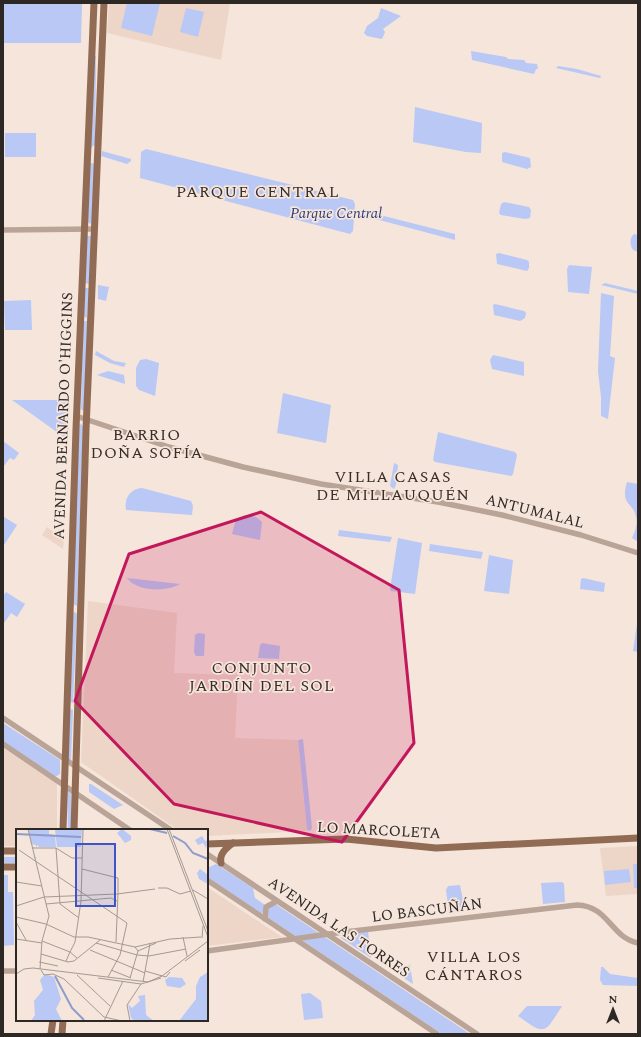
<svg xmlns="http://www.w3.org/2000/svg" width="641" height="1037" font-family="Spectral,serif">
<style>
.built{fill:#edd6c8}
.green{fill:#b9c8f5}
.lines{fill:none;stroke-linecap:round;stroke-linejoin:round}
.minor{stroke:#baa497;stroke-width:5.5}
.major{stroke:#916b53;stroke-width:7}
.marked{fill:#c2185b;fill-opacity:0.2;stroke:#c2185b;stroke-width:3;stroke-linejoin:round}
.labels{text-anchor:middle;stroke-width:3.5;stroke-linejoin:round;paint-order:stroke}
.park-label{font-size:15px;font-style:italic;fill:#303f79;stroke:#f5e5db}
.street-label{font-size:15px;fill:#2e2825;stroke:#f5e5db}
.neighbourhood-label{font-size:16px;letter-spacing:1px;fill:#392d26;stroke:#f5e5db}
.inset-river{fill:none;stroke:#8d9ccb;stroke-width:2}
.inset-road{fill:none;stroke:#a59992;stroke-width:1}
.view{fill:#3f54c7;fill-opacity:0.15;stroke:#3f54c7;stroke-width:2}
.inset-edge{fill:none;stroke:#2e2825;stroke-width:2}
</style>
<rect width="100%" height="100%" fill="#f5e5db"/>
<g class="built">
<path d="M109,3h121l-9,57 -114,-27z"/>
<path d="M47,527l17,12 -1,10 -21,-14z"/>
<path d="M88,601l89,12 -3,60 64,2 -3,63 63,2 9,91 -100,5v-6h-29l-97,-68z"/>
<path d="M3,748l54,35v47h-40v16h-14z"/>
<path d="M638,846v48l-32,2 -6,-48z"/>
<path d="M207,887l75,50 -75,9z"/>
</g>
<g class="green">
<path d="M3,3h79l-1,40h-78z"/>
<path d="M127,3h33l-8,33 -31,-8z"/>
<path d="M186,8l18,4 -6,25 -18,-5z"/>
<path d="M381,8l20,8 -18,13 2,3 -3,7 -15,-3 -3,-3 3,-7 11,-8z"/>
<path d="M471,51l35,6 2,2 16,1 2,3 11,1 1,5h-2l-2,5 -62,-14z"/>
<path d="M94,56h2l-1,89 -5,3z"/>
<path d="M558,66l19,3 24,7 -1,2 -44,-10z"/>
<path d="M415,107l67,16 -1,30 -15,-1 -53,-10z"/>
<rect x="5" y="133" width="31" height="24"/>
<path d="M146,149l207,51 2,4 -2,27 -3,3 -210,-56 1,-26z"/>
<path d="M102,151l29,8v2l-4,3 -26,-8z"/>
<path d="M505,152l25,6 1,9 -4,2 -25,-7v-9z"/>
<path d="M92,163l3,1 -3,58 -2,2 -2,-2 1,-58z"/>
<path d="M504,202l25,5 2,3 -1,8 -5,1 -24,-4 -2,-2 2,-9z"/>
<path d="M364,211l91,23v6l-91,-24z"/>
<path d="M634,234l4,1v17l-5,-2c-3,-4 -4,-12 1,-16z"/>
<path d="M86,236h5l-1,48 -6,-1z"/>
<path d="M499,253l28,7 2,2v6l-2,3 -30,-7 -1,-10z"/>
<path d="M569,265l23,2 -3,27 -21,-2 -1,-23z"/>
<path d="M605,283l33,8v3l-37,-9z"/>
<path d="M98,285l11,2 -3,14 -8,-2z"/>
<path d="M84,288h5l-2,30 -4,-2z"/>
<path d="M601,293l13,3 -4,60 5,2 -7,61 -7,-3v-19l-3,-26z"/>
<path d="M31,300l1,30h-27l-1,-29z"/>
<path d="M495,304l29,7 2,2 -1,5 -5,3 -26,-6 -1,-10z"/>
<path d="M83,321h5l-3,88 -2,2 -2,-2z"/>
<path d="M96,351l18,10 12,2 -2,4 -14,-4 -15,-8z"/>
<path d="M493,355l31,7v14l-32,-7 -2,-9z"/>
<path d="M146,359l13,4 -4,33 -16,-6 -3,-4v-18l4,-8z"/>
<path d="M108,371l16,4 1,9 -28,-9z"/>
<path d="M283,393l48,12 -5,38 -49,-10z"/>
<path d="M12,400h58l-2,40z"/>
<path d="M81,424l2,2 -6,180 -4,-2 5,-178z"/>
<path d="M438,432l77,20 2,3 -4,19 -2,2 -76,-14 -2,-2z"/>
<path d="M3,441l16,12 -5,7 -4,-2 -7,9z"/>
<path d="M394,463l4,2 -2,20 -2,4 -4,-3z"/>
<path d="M627,482l11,2 -1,57 -5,-3c3,-7 6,-14 4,-21 -3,-16 -16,-11 -9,-35z"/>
<path d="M142,488l49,13 2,5 -1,9 -66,-5c-2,-12 4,-21 16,-22z"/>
<path d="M245,515l11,2 6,5 -2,18 -28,-6 4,-15z"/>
<path d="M4,517l13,8 -13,20 -1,-26z"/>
<path d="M339,530l53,7 -2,5 -52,-6z"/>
<path d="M398,538l24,5 -7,51 -24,-3 -1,-2z"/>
<path d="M430,544l53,8 -2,7 -52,-8z"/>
<path d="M489,555l24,5 -4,34 -25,-3z"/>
<path d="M127,578l53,6c-13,8 -43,8 -53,-6z"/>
<path d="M583,578l22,5 -1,9 -24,-3 1,-10z"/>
<path d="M6,592l19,12 -8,13 -6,-4 -7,10 -1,-27z"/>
<path d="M75,612l2,2 -4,89 -3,-1 3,-89z"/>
<path d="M638,617v35l-5,-1z"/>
<path d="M198,633l7,1 -1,22h-8l-2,-4 1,-17z"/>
<path d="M262,643l18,3 -1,13 -21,-1 2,-13z"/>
<path d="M68,709l5,1 -2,50 -4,-3z"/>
<path d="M3,723l57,37v14l-3,2h-4l-50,-35z"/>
<path d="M303,739l9,89 -2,3 -3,-1 -9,-90z"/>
<path d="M89,784h2l32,21 -9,4 -25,-17z"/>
<path d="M67,790l4,4v36h-3z"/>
<rect x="3" y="857" width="14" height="6"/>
<path d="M216,864l37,24 2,10 10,7 -3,9 -55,-37v-9z"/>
<path d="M633,864h5v24h-4z"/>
<path d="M629,869l2,13 -26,3 -1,-14z"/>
<path d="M3,875h5v17h5l1,53 -11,1z"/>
<path d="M562,882l2,2 1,18 -22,2 -2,-21z"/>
<path d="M460,885l5,26 -16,2 -3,-23 2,-4z"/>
<path d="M274,903l196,131h-28l-175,-117v-7z"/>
<path d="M368,931l3,27 -30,-20 2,-3z"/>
<path d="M410,965l3,19 -24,-16z"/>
<path d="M601,967h2l7,7 28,4v8l-35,-1 -3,-5z"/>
<path d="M310,993l11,8 2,17 -19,2 -3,-26z"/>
<path d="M527,1006h35c-18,28 -16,30 -44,10z"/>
</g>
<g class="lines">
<g class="minor">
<path d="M3,230l91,-1"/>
<path d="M76,416l93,31 74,20 78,17 117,18 64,13 79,20 57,18"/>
<path d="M3,718l168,112"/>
<path d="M3,744l127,86"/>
<path d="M207,854l270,180"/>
<path d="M207,880l230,154"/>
<path d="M265,919l1,-12 11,-6"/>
<path d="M207,951l129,-18 241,-28c32,1 33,32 61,38"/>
<path d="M3,971h14"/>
</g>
<g class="major">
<path d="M63,830l13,-401 18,-426"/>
<path d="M74,830l12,-400 18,-427"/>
<path d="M207,844l139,-5 90,9 202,-10"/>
<path d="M3,851h14"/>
<path d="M221,863c-2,-9 5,-15 12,-20"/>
<path d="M3,867h14"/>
<path d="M51,1034l2,-14"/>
<path d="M62,1034l1,-14"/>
</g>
</g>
<path class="marked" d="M261,512l138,78 15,153 -72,99 -168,-38 -99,-103 54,-147z"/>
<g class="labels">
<g class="park-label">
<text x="336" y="218">Parque Central</text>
</g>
<g class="street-label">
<text transform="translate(63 416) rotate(-88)" y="5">AVENIDA BERNARDO O'HIGGINS</text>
<text transform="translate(535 511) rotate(14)" y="5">ANTUMALAL</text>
<text transform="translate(379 830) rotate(3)" y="5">LO MARCOLETA</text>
<text transform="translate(427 910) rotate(-7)" y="5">LO BASCUÑÁN</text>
<text transform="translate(339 927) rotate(34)" y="5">AVENIDA LAS TORRES</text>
</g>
<g class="neighbourhood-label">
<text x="258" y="197">PARQUE CENTRAL</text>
<text x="147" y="440">BARRIO<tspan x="147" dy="18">DOÑA SOFÍA</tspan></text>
<text x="393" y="482">VILLA CASAS<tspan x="393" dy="18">DE MILLAUQUÉN</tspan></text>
<text x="262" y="673">CONJUNTO<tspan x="262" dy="18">JARDÍN DEL SOL</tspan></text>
<text x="474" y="962">VILLA LOS<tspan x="474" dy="18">CÁNTAROS</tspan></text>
</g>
</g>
<g transform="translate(16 829)">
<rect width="192" height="192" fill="#f5e5db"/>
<path d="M12,0h21v5l6,1 1,12h-17l-1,-2 -2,2v-2l-5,-1 3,13h3l-2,1h-1l-3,-14zM39,0h27l-1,18h-24zM106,0l9,7v4l-6,3 -8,-10zM186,7l3,5 3,-1 -2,8 -3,-5 -5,2 -3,-5zM184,40l8,6v9l-9,-5 -2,-6zM192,143v49h-29l17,-22v-13l4,-9zM29,145l9,3 7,22 -5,10 6,12h-31l4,-6 -1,-14 9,-11 -3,-10zM153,148l13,1 4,6 -6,4 -13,-2 -2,-6zM129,166l1,20 8,6h-19l-4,-3 -3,-14 4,4 8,-7 -2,-5z" fill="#b9c8f5"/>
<path class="inset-river" d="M134,0l17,4M0,5l65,3M157,7l12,7 8,10 15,6M39,147l17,32 12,12"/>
<path class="inset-road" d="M12,0l21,87 -7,25 -2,28M151,0l41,108M151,2l2,-2 39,102M16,19h24l16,10h10M40,19l4,56 19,14M3,21l108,73 -7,32 -12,22M66,40l36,9v15M0,53l26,4M142,59h9l13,6 11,-3M177,61l15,9M28,68l73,-3 38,-5M30,75l65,-6 6,3M0,77l28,-9M0,88l30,7M0,93l10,18M30,95l28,13h14l47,10 35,-8 31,-2M167,108l4,19M186,109l1,-12M0,110l26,4M26,112l28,11 5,-10 6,-41 2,-72M100,113l2,-49M80,114l41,12 12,1 37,-7M74,121l55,23M122,122l18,-8M25,125l27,8 6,-1 26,-21M50,132l4,-9 7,6M169,132l15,-11M23,133l19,4M25,141l3,5 9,-1 11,5 40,38 18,4M95,141l20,8M129,142l21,6 4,-5M0,145l8,-5 9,-1 115,14 14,-6 46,-35M61,146l33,31M82,149l43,6 20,-6M114,149l8,-27 -3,-4M127,153l7,-38M88,192l19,-40M114,192l-3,-16 14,-21"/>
<path class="view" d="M60,15h39v62h-39z"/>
<rect width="192" height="192" class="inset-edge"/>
</g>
<rect width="641" height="1037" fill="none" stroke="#2e2825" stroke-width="8"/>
<g transform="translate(613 1009)" stroke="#f5e5db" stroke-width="3" paint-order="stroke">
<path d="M0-3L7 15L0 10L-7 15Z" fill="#2e2825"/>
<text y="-6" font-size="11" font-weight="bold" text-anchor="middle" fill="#2e2825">N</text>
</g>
</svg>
